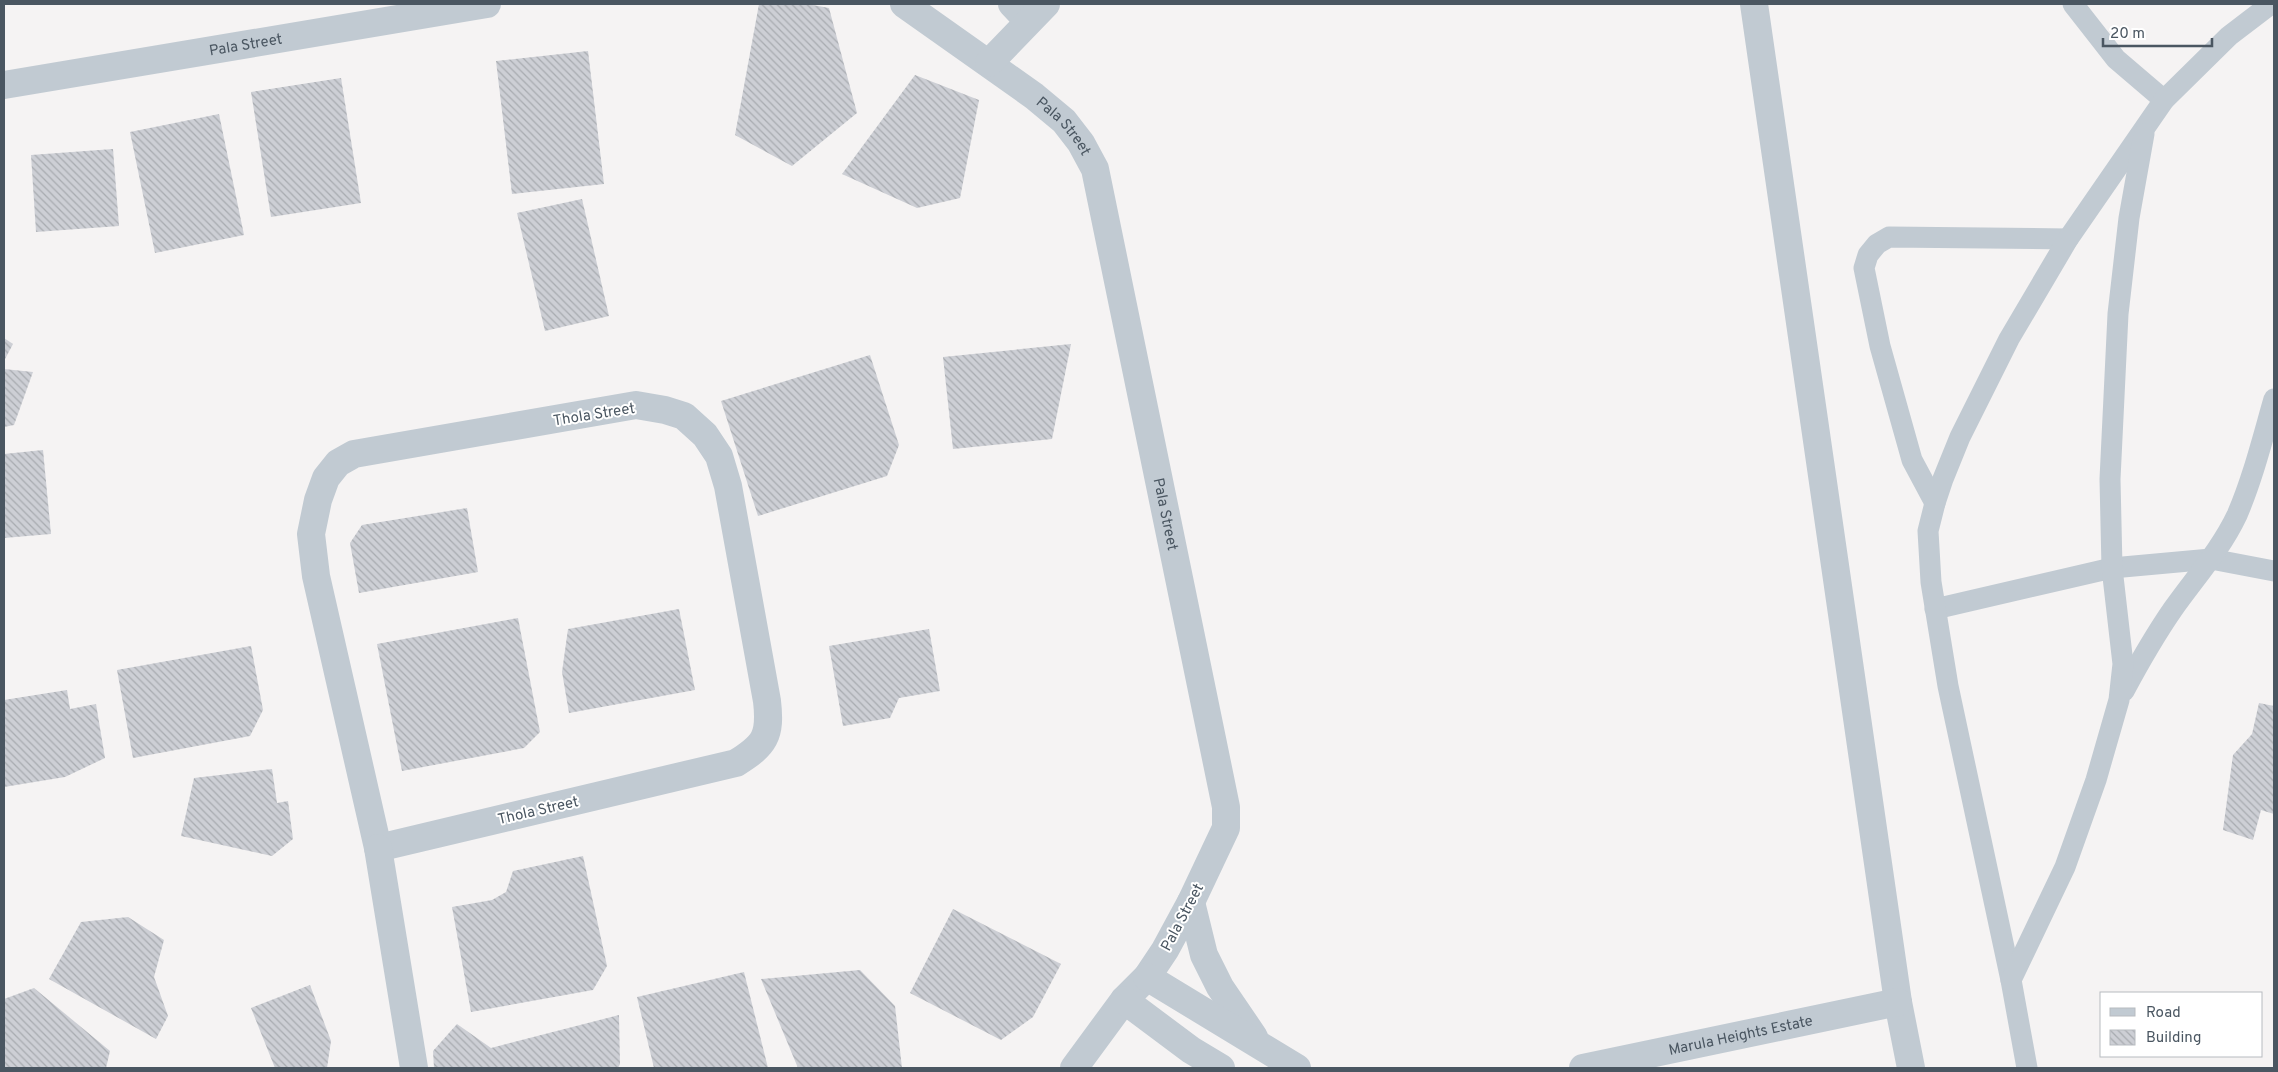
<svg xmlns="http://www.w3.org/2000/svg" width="2278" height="1072" font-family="Overpass,sans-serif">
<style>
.building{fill:url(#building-back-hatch)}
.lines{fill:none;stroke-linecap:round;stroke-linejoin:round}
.lane{stroke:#c1cad2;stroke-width:21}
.street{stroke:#c1cad2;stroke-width:28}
.labels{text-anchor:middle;stroke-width:4;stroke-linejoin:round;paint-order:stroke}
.street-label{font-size:15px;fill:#4a5661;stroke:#fff}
</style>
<defs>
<pattern id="building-back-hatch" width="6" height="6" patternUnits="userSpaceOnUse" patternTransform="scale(1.25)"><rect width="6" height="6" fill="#cdcfd5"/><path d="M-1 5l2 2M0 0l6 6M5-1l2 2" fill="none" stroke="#a8abb0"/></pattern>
</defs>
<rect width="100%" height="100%" fill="#f5f3f3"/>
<g class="building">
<path d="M759,4h48l22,4 28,105 -65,53 -57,-31z"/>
<path d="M588,51l16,133 -92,10 -16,-133z"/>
<path d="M915,75l64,25 -19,98 -43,10 -75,-34z"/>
<path d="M341,78l20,125 -90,14 -20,-125z"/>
<path d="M219,114l25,121 -89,18 -25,-121z"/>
<path d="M113,149l6,77 -83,6 -5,-77z"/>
<path d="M582,199l27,117 -64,15 -28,-118z"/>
<path d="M4,338l9,6 -9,17z"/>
<path d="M1071,344l-19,95 -99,10 -10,-92z"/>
<path d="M870,355l29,90 -12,31 -129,40 -37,-115z"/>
<path d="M4,369l29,3 -19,53 -10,2z"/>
<path d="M43,450l8,84 -47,4v-84z"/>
<path d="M467,508l11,64 -119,21 -9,-50 12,-18z"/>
<path d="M679,609l16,81 -126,23 -7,-41 6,-43z"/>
<path d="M518,618l22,114 -16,16 -122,23 -25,-127z"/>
<path d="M929,629l11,62 -41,7 -9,20 -47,8 -14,-80z"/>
<path d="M251,646l12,64 -13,26 -117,22 -16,-88z"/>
<path d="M67,690l3,19 26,-5 9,54 -40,19 -61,10v-87z"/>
<path d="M2259,703l15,3v108l-13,-4 -8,30 -30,-10 10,-75 19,-21z"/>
<path d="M272,769l5,34 11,-2 5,38 -21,17 -91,-20 13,-58z"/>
<path d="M583,856l24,110 -14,24 -122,22 -19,-105 40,-7 14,-8 7,-21z"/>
<path d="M953,909l108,55 -28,53 -32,23 -91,-47z"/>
<path d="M128,917l36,23 -10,37 14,39 -12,23 -107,-60 32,-57z"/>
<path d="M860,970l35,36 7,62h-104l-37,-89z"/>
<path d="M744,972l24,96h-114l-17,-71z"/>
<path d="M310,985l21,56 -4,27h-52l-24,-60z"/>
<path d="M34,988l76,63 -4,17h-102v-69z"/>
<path d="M619,1015l1,49 -2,4h-184l-1,-17 24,-27 34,24z"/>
</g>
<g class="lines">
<g class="lane">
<path d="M2073,4l43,55 48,41"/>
<path d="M1935,503l-23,-43 -32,-114 -16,-78 4,-13 9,-11 12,-7 179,2"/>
<path d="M1935,609l177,-41 99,-9 63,12"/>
<path d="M2124,691c15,-28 31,-56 49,-82 22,-31 48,-60 64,-94 16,-37 26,-78 37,-116"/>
<path d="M2011,980l-63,-294 -17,-104 -3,-51 7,-28 8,-24 17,-42 49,-98 59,-100 96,-139 65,-64 42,-32"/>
<path d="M2027,1068l-16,-88 54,-113 31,-87 23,-80 4,-36 -11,-96 -2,-89 8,-165 11,-96 15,-84"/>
</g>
<g class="street">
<path id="s1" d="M904,4l130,92 30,25 17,22 14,26 131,638v21l-35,74 -26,48 -18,27 -23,23 -50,68"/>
<path d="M1012,4l16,17"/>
<path d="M1754,4l144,998 13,66"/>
<path d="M989,63l57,-59"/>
<path id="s2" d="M4,85l483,-81"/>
<path d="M636,405l29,5 19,6 21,19 14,21 9,30 39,215c4,35 -2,44 -31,62l-358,85 -62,-272 -5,-42 7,-34 8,-22 12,-15 16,-9z"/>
<path d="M378,848l36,220"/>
<path d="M1191,902l13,53 16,32 34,50"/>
<path d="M1147,977l150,91"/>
<path d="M1124,1000l67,50 30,18"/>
<path id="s3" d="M1583,1068l315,-66"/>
</g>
</g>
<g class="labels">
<g class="street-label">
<text dy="5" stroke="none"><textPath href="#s2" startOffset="245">Pala Street</textPath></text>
<text dy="5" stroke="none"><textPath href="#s1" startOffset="202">Pala Street</textPath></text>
<text transform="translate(594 414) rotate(-9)" y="5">Thola Street</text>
<text dy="5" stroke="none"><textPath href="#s1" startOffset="608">Pala Street</textPath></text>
<text transform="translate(538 810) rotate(-13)" y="5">Thola Street</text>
<text transform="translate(1182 917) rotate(-62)" y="5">Pala Street</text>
<text dy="5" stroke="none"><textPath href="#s3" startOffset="161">Marula Heights Estate</textPath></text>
</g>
</g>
<rect width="2278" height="1072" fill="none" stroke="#4a5661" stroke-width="10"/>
<rect x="2100" y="992" width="162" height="65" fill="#ffffff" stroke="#b7bbc0"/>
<rect x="2110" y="1008" width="25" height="8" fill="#c1cad2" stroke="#b7bbc0"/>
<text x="2146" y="1017" font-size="15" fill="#4a5661">Road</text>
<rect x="2110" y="1030" width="25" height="15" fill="url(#building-back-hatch)" stroke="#b7bbc0"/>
<text x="2146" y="1042" font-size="15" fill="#4a5661">Building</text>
<path d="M2103 38v8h109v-8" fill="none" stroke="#4a5661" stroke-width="2.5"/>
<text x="2110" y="38" font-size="15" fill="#4a5661" stroke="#ffffff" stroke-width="4" paint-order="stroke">20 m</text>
</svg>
